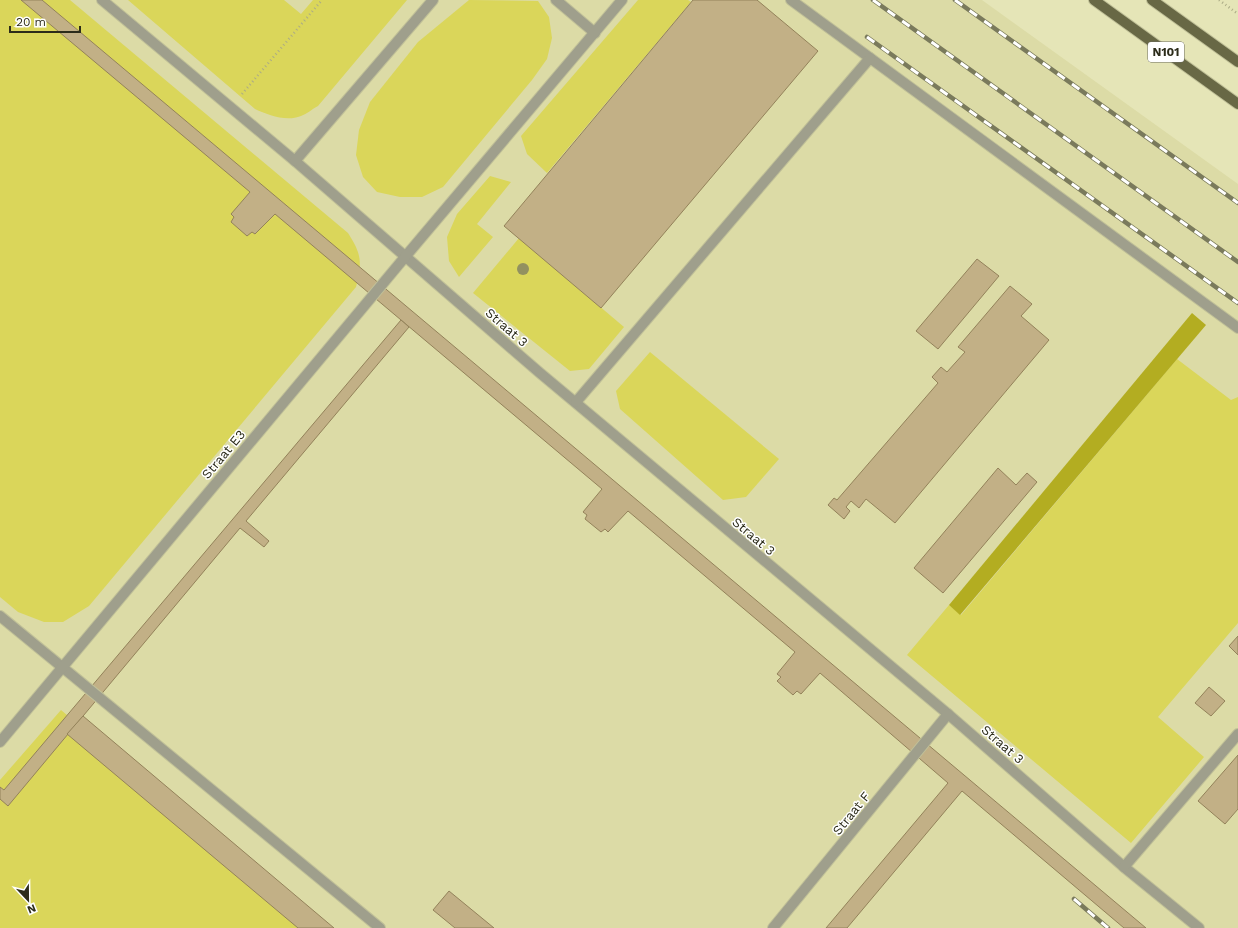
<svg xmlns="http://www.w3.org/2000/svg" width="1238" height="928" font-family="'Work Sans',sans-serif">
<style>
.built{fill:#dcdba6}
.green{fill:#dad65a}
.forest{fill:#b3ad21}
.building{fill:#c2b086;stroke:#93825a}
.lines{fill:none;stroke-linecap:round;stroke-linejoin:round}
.service-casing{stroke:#c0c098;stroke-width:12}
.primary-casing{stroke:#c0c098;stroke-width:12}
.path{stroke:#abab86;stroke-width:2.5;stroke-dasharray:1 3;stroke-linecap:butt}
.service{stroke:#9f9f8c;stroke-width:10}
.primary{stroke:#686845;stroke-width:10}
.rail-casing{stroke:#7a7a5c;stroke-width:4.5}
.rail{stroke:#fff;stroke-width:3;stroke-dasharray:9;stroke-linecap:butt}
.tree{fill:#929160}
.labels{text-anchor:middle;stroke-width:3;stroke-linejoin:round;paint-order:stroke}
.shield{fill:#fff;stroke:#6b6b5f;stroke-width:1}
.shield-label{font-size:12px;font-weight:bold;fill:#2c2c1a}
.street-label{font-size:13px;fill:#2c2c1a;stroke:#fff}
</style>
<rect width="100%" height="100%" fill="#e5e5b7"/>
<path class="built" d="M0,0h982l256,184v744h-1238z"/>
<g class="green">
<path d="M0,0h70l278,233c14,22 14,29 8,54l-267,319 -26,16h-19l-26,-10 -18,-15z"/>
<path d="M128,0h156l17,14 12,-14h94l-89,106c-6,3 -11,8 -17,10 -15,6 -33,-1 -46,-7z"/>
<path d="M469,0l69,1 11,16 3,21 -5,21 -15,21 -89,107 -21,10h-22l-23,-5 -14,-15 -7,-22 3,-25 11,-28 48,-60z"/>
<path d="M638,0h50l3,2 -144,171 -20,-19 -6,-18z"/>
<path d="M490,176l21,6 -34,42 16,13 -34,40 -10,-16 -2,-24 10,-23z"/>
<path d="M519,238l105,89 -35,42 -19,2 -97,-78z"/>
<path d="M650,352l129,107 -33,38 -23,3 -103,-91 -4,-18z"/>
<path d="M1177,359l54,41 7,-3v226l-80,94 46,40 -73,86 -224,-188 42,-50 12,10z"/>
<path d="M61,710l259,218h-320v-148z"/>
</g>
<path class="forest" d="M1192,313l14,12 -246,290 -11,-10z"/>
<g class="building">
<path d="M21,0h21l1104,928h-22l-162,-137 -115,137h-21l122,-145 -128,-110 -19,21 -4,-3 -4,4 -16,-14 4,-4 -4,-3 18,-22 -167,-141 -20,21 -3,-3 -4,3 -16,-13 2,-4 -4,-3 19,-23 -327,-275 -20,20 -3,-2 -5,4 -16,-14 3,-5 -3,-3 19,-22z"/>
<path d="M693,0h64l61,51 -217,257 -97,-82z"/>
<path d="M977,259l22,17 -61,73 -22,-18z"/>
<path d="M1010,286l22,18 -11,12 28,24 -154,183 -29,-24 -7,9 -8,-7 -5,6 4,4 -6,8 -16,-14 6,-7 3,2 101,-117 -6,-6 9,-10 6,5 18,-20 -7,-5z"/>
<path d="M401,320l8,7 -163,194 23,20 -5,6 -24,-19 -232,278 -8,-7v-12l4,3z"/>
<path d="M998,468l18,17 11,-12 10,9 -94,111 -29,-25z"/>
<path d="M1238,636v19l-9,-9z"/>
<path d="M1209,687l16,14 -14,15 -16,-13z"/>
<path d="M83,716l251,212h-36l-231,-194z"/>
<path d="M1238,755v54l-13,15 -27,-23z"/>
<path d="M449,891l45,37h-39l-22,-18z"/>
</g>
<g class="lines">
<g class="service-casing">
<g id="service">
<path d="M102,0l193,161 245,212 408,341 176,153 75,61"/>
<path d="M556,0l39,33"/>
<path d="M791,0l447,328"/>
<path d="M295,161l138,-161"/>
<path d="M576,402l294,-344"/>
<path d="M0,616l380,312"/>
<path d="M0,742l405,-485 217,-257"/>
<path d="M1124,867l114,-133"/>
<path d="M773,928l175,-214"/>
</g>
</g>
<g class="primary-casing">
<g id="primary">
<path d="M1094,0l144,104"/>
<path d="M1152,0l86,62"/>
</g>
</g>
<g class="path">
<path d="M1219,0l19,14"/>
<path d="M242,94l80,-94"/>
</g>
<use href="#service" class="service"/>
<use href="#primary" class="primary"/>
<g class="rail-casing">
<g id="rail">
<path d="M873,0l365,262"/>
<path d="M955,0l283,203"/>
<path d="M867,37l371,266"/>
<path d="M1074,899l34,29"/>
</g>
</g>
<use href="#rail" class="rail"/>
</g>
<circle class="tree" cx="523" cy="269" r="6"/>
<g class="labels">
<rect class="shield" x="1148" y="42" width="36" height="20" rx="3"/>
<g class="shield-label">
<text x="1166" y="56">N101</text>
</g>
<g class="street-label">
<text transform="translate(507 327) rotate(41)" y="5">Straat 3</text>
<text transform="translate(223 454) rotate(-50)" y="5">Straat E3</text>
<text transform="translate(754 536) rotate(40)" y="5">Straat 3</text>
<text transform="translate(1003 744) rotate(41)" y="5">Straat 3</text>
<text transform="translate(851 813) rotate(-51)" y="5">Straat F</text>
</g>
</g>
<g transform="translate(28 900) rotate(158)" stroke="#ffffff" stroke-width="3" paint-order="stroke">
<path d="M0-3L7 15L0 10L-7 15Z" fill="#2c2c1a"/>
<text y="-6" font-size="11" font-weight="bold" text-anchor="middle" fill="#2c2c1a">N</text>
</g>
<path d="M10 26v6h70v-6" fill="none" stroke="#2c2c1a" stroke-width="2"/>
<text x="16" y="26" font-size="12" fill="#2c2c1a" stroke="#ffffff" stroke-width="3" paint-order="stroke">20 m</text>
</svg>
